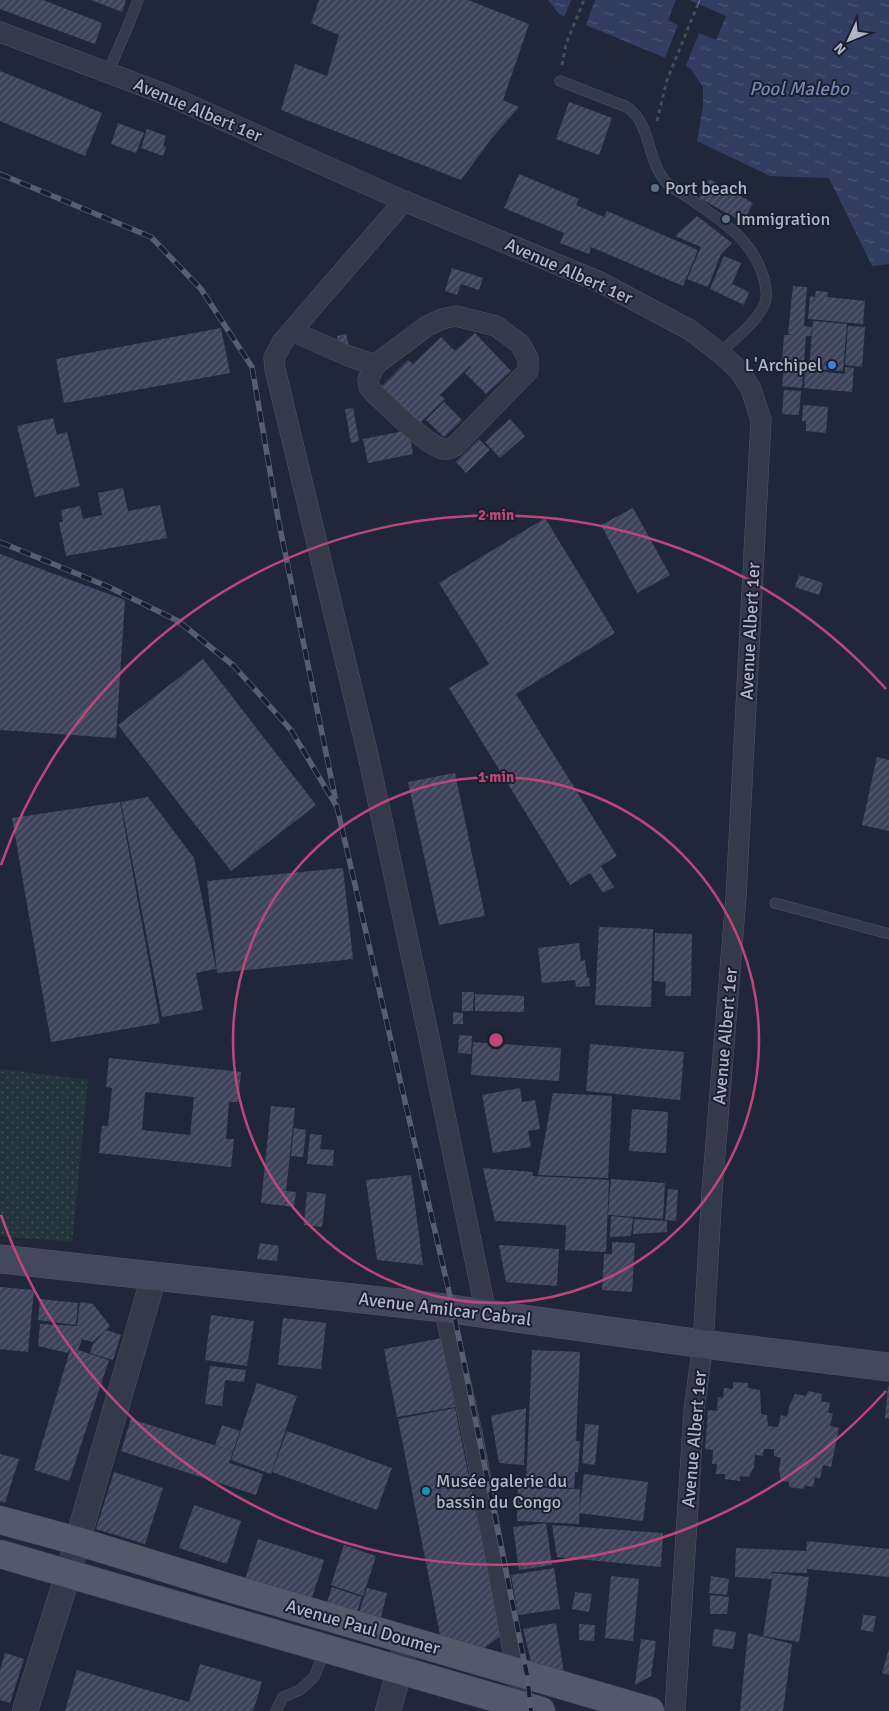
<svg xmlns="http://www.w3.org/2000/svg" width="889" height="1711" font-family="Signika,sans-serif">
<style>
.grass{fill:url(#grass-dots)}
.water{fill:url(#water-ripples)}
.pier{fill:#21273b}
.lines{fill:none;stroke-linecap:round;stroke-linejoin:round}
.ferry{stroke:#7785b1;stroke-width:1;stroke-dasharray:6 5;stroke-linecap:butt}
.building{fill:url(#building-hatch);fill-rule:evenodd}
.service-casing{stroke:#505566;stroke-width:11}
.minor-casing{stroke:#505566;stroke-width:21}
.tertiary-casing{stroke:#505566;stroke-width:26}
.secondary-casing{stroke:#505566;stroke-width:29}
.primary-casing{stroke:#3e4354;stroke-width:29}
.path{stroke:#3e5056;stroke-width:3;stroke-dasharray:4 4;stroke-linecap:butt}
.service{stroke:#353a4b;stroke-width:10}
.minor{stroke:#353a4b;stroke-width:20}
.tertiary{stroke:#353a4b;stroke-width:25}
.secondary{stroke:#43485e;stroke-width:28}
.primary{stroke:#53596b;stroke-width:28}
.rail-casing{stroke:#575d72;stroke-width:5.5}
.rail{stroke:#1a1f30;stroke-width:4;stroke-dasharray:11;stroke-linecap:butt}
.ring{fill:none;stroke:#bd477b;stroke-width:2.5}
.service-dot{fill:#5c6f8a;stroke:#1a1f30;stroke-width:2}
.shop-dot{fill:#3f7fe0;stroke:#1a1f30;stroke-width:2}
.culture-dot{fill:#0f9aa8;stroke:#1a1f30;stroke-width:2}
.labels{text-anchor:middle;stroke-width:4;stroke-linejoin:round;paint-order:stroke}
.street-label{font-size:18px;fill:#b0b5c7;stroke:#1a1f30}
.poi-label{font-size:18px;fill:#b0b5c7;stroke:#1a1f30;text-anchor:start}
.water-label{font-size:19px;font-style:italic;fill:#7785b1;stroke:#1a1f30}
.centre{fill:#bd477b;stroke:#1a1f30;stroke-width:2.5}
.ring-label{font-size:15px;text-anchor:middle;font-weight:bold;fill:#bd477b;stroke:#1a1f30;stroke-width:4;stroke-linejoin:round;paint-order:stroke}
</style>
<defs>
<pattern id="grass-dots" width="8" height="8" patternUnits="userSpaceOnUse" patternTransform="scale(1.25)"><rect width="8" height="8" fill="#23343c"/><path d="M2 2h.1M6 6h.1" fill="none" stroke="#404f57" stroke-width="1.8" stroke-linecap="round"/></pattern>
<pattern id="water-ripples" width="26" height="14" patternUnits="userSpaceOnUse" patternTransform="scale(1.25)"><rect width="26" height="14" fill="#323d61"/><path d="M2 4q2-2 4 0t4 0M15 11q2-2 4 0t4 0" fill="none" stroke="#4d5776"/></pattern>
<pattern id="building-hatch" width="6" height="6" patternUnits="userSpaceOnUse" patternTransform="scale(1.25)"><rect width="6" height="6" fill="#3d435b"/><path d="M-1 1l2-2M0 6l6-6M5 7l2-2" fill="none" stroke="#565c71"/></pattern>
</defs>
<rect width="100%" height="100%" fill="#21273b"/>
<path class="grass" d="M0,1069l88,11 -16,162 -72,-6z"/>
<path class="water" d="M548,0h341v264l-17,2 -43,-88 -59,-2 -73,-35 6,-35v-19l-13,-19 -131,-54z"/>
<g class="pier">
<path d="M571,0h24l-10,27 -21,-9z"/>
<path d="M676,0h13l37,16 -10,24 -17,-7 -14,35 -21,-8 14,-35 -10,-5z"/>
</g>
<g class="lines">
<path class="ferry" d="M698,4l2,-4"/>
</g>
<g class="building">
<path d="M0,0h43l59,23 -7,21 -95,-35z"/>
<path d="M91,0h35l-4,12z"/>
<path d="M319,0h149l61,24 -26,76 16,7 -28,32 -30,41 -180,-70 14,-46 32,12 12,-41 -28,-12z"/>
<path d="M0,71l102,42 -17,43 -85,-35z"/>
<path d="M569,102l43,16 -13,37 -43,-16z"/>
<path d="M118,123l26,10 -8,20 -25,-9z"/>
<path d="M147,129l19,7 -3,10 3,1 -3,9 -22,-8z"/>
<path d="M519,174l60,25 -3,6 28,12 3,-6 91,39 -15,36 -92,-39 -2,7 -29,-11 4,-10 -60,-25z"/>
<path d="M709,179l44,24 -10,19 -44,-24z"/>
<path d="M697,216l35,27 -11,11 -13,33 -21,-8 14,-32 -26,-11z"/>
<path d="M724,256l17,7 -9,21 17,8 -5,13 -34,-16z"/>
<path d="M452,268l31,10 -4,12 -18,-6 -4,11 -12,-4z"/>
<path d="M793,286l14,1 -3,39 8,1 -1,9h-5l-4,52 -20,-2 2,-20 13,1 -15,-2 2,-30h9l-5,-1z"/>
<path d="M816,291l12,1 -1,5 38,4 -2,23 -55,-5 2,-23 5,1z"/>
<path d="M813,321l34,3 -4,47 -34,-2z"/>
<path d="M848,326l17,1 -3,40 -17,-2z"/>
<path d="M221,328l9,45 -166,30 -8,-44z"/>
<path d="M475,333l36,38 -25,23 -21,-21 6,-6 -1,-1 -30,29 5,4 -28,27 -37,-38 28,-28 5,4 28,-27 14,14z"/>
<path d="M346,334l3,12 -10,2 -2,-12z"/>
<path d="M845,367l9,1 -2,24 -48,-4 1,-18 40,4z"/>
<path d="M784,390l17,1 -2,24 -17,-1z"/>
<path d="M444,402l18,18 -18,17 -18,-17z"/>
<path d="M803,405l25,2 -2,26 -20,-2v-10h-4z"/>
<path d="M353,408l6,33 -8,2 -6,-34z"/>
<path d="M53,418l4,17 10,-3 13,54 -45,11 -18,-71z"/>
<path d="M510,419l15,17 -25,22 -15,-16z"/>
<path d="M409,430l4,24 -45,9 -5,-24z"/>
<path d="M479,439l11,11 -24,23 -10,-11z"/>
<path d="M123,488l5,23 32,-6 7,33 -101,18 -7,-34h4l-2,-12 19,-4 3,13 19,-4 -4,-22z"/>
<path d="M633,508l37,67 -33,18 -36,-68z"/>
<path d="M545,518l70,115 -99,61 101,162 -16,10 13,21 -11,6 -13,-20 -20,12 -121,-197 40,-24 -50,-81z"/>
<path d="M0,554l125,46 -9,138 -116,-8z"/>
<path d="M799,575l24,8 -4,12 -24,-8z"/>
<path d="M203,659l113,146 -85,66 -113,-146z"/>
<path d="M877,757l12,3v71l-27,-6z"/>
<path d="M455,773l30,143 -46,9 -31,-143z"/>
<path d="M148,797l46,61 22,111 -20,4 7,37 -41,7 -41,-215z"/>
<path d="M120,802l40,221 -109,19 -39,-224z"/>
<path d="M343,868l10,91 -136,14 -10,-92z"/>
<path d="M599,927l54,2 -2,78 -56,-2z"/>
<path d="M655,933l37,1 -1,62h-26l1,-14 -12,-1z"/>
<path d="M579,943l2,18 4,-1 2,17h2l1,9 -14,1 -1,-7 -33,3 -4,-35z"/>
<path d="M462,992h12l-1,19h-11z"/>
<path d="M475,994l49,2v16l-49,-1z"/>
<path d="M453,1012l10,1v11h-10z"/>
<path d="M459,1035l13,1 -1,18 -13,-1z"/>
<path d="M473,1042l88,6 -2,33 -88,-6z"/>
<path d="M590,1044l94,8 -4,48 -94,-9z"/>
<path d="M109,1058l132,14 -3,30h-9l-3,37h8l-3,28 -132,-14 3,-27h6l4,-38 -6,-1zM145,1092l49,5 -4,38 -48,-5z"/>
<path d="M520,1088l2,14 13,-2 5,29 -12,2 3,16 -38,6 -11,-58z"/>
<path d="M553,1093l59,3 -4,82 -70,-3z"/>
<path d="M271,1106l24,2 -9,83 10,1 -2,15 -33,-4z"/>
<path d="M632,1109l36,3 -2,41 -37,-2z"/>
<path d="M294,1128l12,2 -3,27 -12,-1z"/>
<path d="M310,1134l12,1 -2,14 14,1 -1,16 -26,-2z"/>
<path d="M483,1168l50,4v4l76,4 -3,72 -41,-2 1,-25 -71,-4z"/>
<path d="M411,1175l12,90 -46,-5 -11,-80z"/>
<path d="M611,1179l54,4 -2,36 -55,-4z"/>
<path d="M668,1189l10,1 -2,31 -11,-1z"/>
<path d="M307,1192l19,2 -4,33 -18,-2z"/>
<path d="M611,1216l22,2 -2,18 -21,1z"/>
<path d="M634,1219l33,2v11l-34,2z"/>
<path d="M612,1242l23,1 -3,49 -30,-2 2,-36h8z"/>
<path d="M260,1243l19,3 -2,15 -20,-2z"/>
<path d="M499,1245l60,4 -2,37 -51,-4z"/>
<path d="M0,1287l34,3 -6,62 -28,-3z"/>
<path d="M40,1299l38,4 -2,22 -38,-5z"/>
<path d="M80,1302l13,2 17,22 -4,4 15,5 -8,25 -23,-7 3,-9 12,-13 -13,11 -10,-3 -4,11 31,10 -40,121 -35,-11 37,-123h-1l-2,6 -30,-7 2,-22 37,2z"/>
<path d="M211,1315l43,6 -7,45 -42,-6z"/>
<path d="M283,1318l43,5 -5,46 -43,-4z"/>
<path d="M442,1338l13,69 -58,10 -13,-68z"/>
<path d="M532,1350l48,2 -4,89h4l-2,31h-3l-1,16 -48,-3z"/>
<path d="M210,1366l36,4 -2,12 -19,-2 -3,26 -17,-2z"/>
<path d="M733,1382l15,1v5l12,2 1,24 6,1 1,11 10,1 3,-12 6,2 3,-13 5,-10 11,2 2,-5 14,3 -1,7 9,2 -2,10h5l-3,13 9,2 -8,39 -8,-2 -3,14 -5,-2 -2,10 -8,-2 -1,4 -15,-2v-5l-8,-1 -2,-12 2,-11 -7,-2v-7h-10l-1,7 -8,-1 -1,12 -5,10 -9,-1v5l-15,-2v-5h-9l1,-10h-5l1,-14 -8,-1 3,-39 9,1 1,-14 5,1 1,-10 9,1z"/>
<path d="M257,1383l40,13 -26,78 -40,-14z"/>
<path d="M888,1386h1v33l-4,-1z"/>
<path d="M455,1408l46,228 -17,12 -44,-13 -42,-216z"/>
<path d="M526,1408l-2,57 -25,-2 -8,-47z"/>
<path d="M131,1419l102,32 -4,12 34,11 -7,21 -135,-44z"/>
<path d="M585,1424l14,1 -4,40 -13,-2z"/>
<path d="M222,1425l18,6 -7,20 -18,-6z"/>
<path d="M287,1431l105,37 -15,42 -105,-38z"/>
<path d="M0,1454l19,5 -14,44 -5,-2z"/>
<path d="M114,1472l49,16 -18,56 -49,-15z"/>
<path d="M584,1474l64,8 -5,39 -64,-8z"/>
<path d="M518,1487l62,2 -1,35 -62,-3z"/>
<path d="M194,1505l47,16 -14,43 -48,-16z"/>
<path d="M546,1523l6,42 -33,5 -6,-43z"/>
<path d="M552,1525l111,8 -2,34 -104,-10z"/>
<path d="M258,1539l66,21 -14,44 -66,-21z"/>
<path d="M807,1541l82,8v28l-82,-8v4l-35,-1v7l-37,-2 1,-29 70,3z"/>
<path d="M344,1545l32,11 -13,40 -32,-11z"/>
<path d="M554,1568l6,41 -42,6 -7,-40z"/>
<path d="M773,1573l36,4 -10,65 -36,-6z"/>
<path d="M611,1576l28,3 -6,62 -28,-3z"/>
<path d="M711,1576l18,3 -2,16 -18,-2z"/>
<path d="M332,1587l30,10 -6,18 -30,-10z"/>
<path d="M367,1588l20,5 -7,28 -22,-6z"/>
<path d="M575,1592l17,2 -3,18 -17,-3z"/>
<path d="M710,1595l19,2 -2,17h-17z"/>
<path d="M863,1615l13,1 -3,16 -12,-2z"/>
<path d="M556,1623l8,50 -32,-7 -9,-37z"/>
<path d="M579,1624l16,1 -1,16 -15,-1z"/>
<path d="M714,1629l22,3 -3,17 -21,-3z"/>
<path d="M748,1633l44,11 -9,67h-43z"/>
<path d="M641,1639l15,2 -5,35 -16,9z"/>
<path d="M889,1649v26l-7,-2z"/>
<path d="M5,1653l19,6 -14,44 -10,-3v-30z"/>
<path d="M200,1664l62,18 -9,29h-188l12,-41 112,32z"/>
</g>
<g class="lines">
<g class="service-casing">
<g id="service">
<path d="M108,72l20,-46 10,-26"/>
<path d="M560,81l67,26c25,17 19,54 40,76 6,6 15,10 22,15 32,23 64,41 75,81 2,8 4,19 0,26 -9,19 -29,33 -44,48"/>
<path d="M775,903l114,31"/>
<path d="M276,1711l7,-14 17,-7 14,-13 12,-29"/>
</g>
</g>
<g class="minor-casing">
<g id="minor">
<path d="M0,32l167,63 237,106 196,81 90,48 30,23 19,17 12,19 10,31 -25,477 -24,294 -9,153 -9,66 -19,301"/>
<path d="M404,201l-121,140 -9,17 1,11 93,386 60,278 58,280"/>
<path d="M456,316l40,10 24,18 8,14v13l-73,75c-4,2 -7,4 -12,3 -18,-4 -54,-43 -70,-57l-4,-5 -1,-7 7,-15 52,-39 15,-7z"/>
<path d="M292,331l54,24 29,10"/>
<path d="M444,1308l29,129 50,268"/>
</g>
</g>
<g class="tertiary-casing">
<g id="tertiary">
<path d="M25,1711l43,-137 86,-298"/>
<path d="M388,1711l20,-71"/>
</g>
</g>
<g class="secondary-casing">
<path id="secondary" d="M0,1259l444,49 259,36 186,23"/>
</g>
<g class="primary-casing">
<g id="primary">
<path d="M0,1520l77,21 156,48 417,122"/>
<path d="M0,1554l541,157"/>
</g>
</g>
<g class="path">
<path d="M562,65l4,-21 18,-44"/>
<path d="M657,121l10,-41 31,-76"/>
</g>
<use href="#service" class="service"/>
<use href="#minor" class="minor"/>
<use href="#tertiary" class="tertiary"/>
<use href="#secondary" class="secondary"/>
<use href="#primary" class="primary"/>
<g class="rail-casing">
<g id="rail">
<path d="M0,174l151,63 50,52 51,78 26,151 57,279"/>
<path d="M0,542l109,45 69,34 56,45 57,64 46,77 116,502 74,366 4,36"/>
</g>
</g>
<use href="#rail" class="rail"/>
</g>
<g class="ring">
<circle cx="496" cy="1040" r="263"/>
<path d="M886 1391A525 525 0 0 1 1 1215M1 865A525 525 0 0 1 886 689"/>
</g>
<g class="service-dot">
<circle cx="655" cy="188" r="5"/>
<circle cx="726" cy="219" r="5"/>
</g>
<circle class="shop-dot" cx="832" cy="365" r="5"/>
<circle class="culture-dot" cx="426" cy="1491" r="5"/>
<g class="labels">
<g class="street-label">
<text transform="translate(198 110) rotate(23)" y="6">Avenue Albert 1er</text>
<text transform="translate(569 271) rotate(24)" y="6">Avenue Albert 1er</text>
<text transform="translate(750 631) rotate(-87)" y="6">Avenue Albert 1er</text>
<text transform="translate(725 1036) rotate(-85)" y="6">Avenue Albert 1er</text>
<text transform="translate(445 1309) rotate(7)" y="6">Avenue Amilcar Cabral</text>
<text transform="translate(694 1439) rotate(-85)" y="6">Avenue Albert 1er</text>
<text transform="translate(363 1627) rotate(16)" y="6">Avenue Paul Doumer</text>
</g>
<g class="poi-label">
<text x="665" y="194">Port beach</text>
<text x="736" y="225">Immigration</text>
<text x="822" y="371" text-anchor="end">L'Archipel</text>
<text x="436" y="1487">Musée galerie du<tspan x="436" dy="21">bassin du Congo</tspan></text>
</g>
<g class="water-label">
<text x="799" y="95">Pool Malebo</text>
</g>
</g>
<circle cx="496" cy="1040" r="8" class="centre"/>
<g class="ring-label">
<text x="496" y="520">2 min</text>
<text x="496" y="782">1 min</text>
</g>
<g transform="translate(849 40) rotate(226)" stroke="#1a1f30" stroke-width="4" paint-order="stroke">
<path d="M0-4L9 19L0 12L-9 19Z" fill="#b0b5c7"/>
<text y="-8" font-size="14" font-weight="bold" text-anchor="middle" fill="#b0b5c7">N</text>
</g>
</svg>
